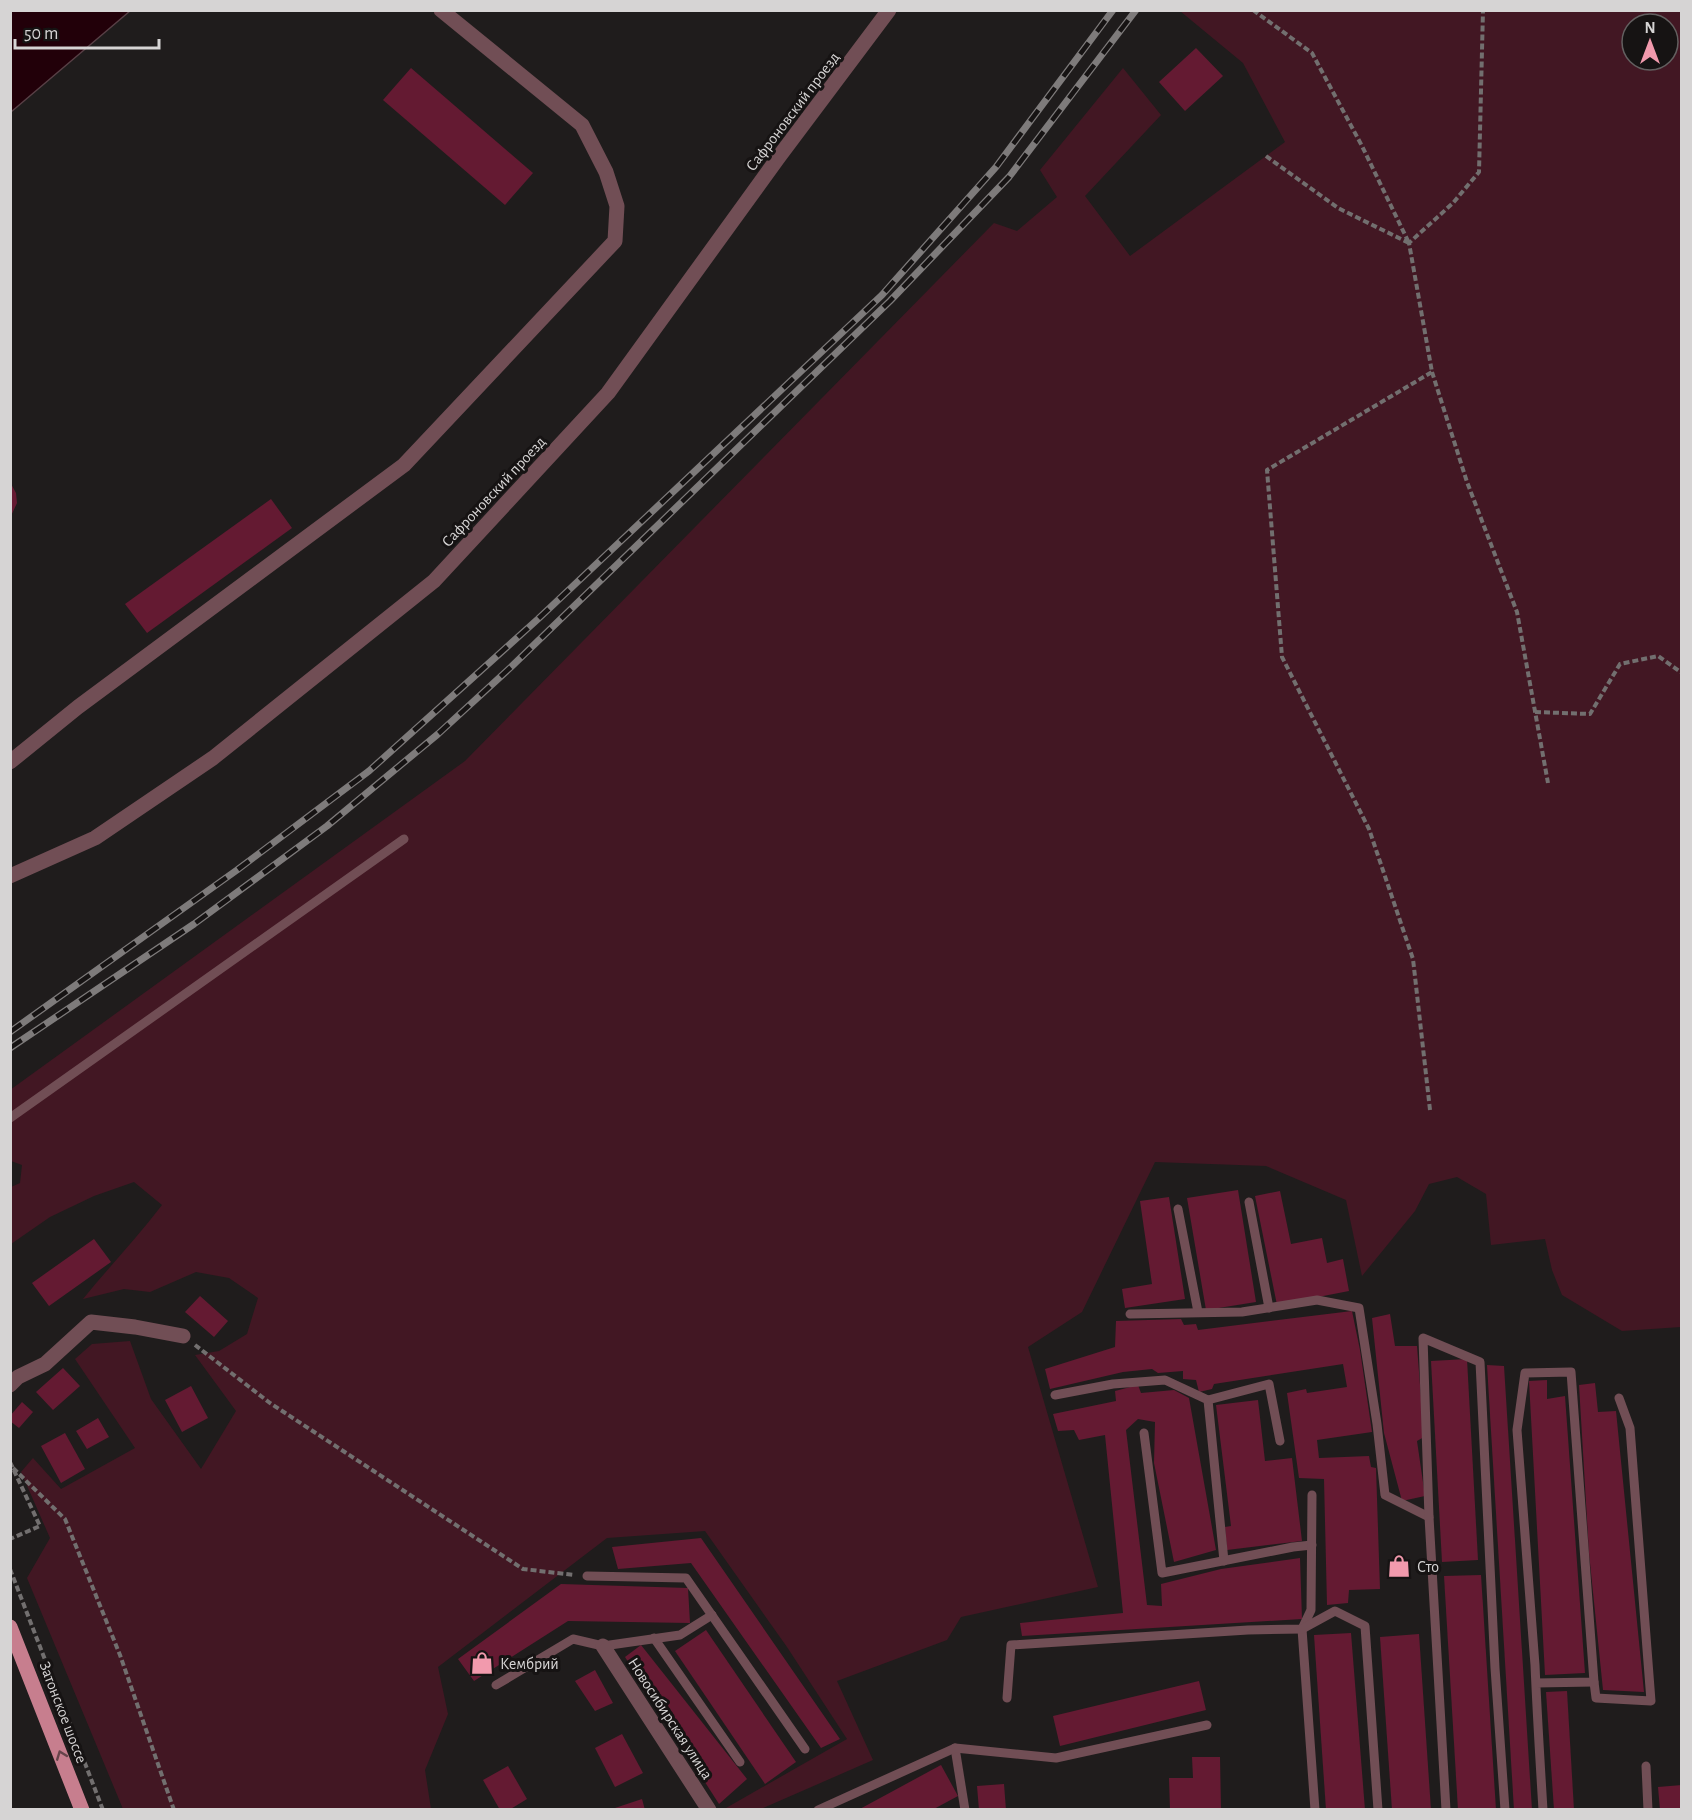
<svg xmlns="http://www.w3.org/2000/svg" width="1692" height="1820" font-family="'Alegreya Sans',sans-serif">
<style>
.green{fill:#421723;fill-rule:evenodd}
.water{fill:#220009;stroke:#584046;stroke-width:1.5}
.building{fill:#641a32}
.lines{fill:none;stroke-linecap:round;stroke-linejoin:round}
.path{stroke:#726f6f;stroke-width:4;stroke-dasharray:6 3;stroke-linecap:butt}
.service{stroke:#714e55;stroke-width:9}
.minor{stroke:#714e55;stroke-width:15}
.primary{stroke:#c77e8e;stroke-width:15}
.rail-casing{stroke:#7e7b7b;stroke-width:7}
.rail{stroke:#161313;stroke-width:4.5;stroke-dasharray:14;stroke-linecap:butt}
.oneway{stroke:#66434a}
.labels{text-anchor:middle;stroke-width:6;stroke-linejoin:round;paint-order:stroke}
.street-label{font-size:16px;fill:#d6d4d4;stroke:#161313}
.poi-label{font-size:16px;fill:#d6d4d4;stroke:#161313;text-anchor:start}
</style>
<rect width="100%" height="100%" fill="#1f1c1c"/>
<path class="green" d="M1180,11h501v1316l-59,4 -60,-36 -10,-25 -7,-31 -54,6 -5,-51 -29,-17 -28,7 -14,27 -53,65 -16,-76 -80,-34 -111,-4 -73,150 -54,35 70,240 -137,30 -14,23 -110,41 36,79 -112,49 -35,-1 121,-69 -60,-92 -82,-116 -98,7 -169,129 10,47 -23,56 6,39h-308l-96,-231 23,-40 -29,-66 12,-14 28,31 74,-41 -60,-89 17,-15 38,-3 21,58 50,70 35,-58 -41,-56 24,-4 28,-17 11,-36 -29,-20 -33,-6 -46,20 -26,-3 -41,10c26,-32 54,-61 79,-94l-28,-23 -40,14 -44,21 -39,27v-57l9,-4 2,-18 -11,-4 -1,-71 455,-329 529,-538 23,8 40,-34 -17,-27 83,-102 38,47 -76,81 45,60 155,-114 -42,-79zM1632,24h36v36h-36z"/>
<path class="water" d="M11,10h119v1l-119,101z"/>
<g class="building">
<path d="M1196,48l27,28 -38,35 -26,-29z"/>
<path d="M411,68l122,105 -28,32 -122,-105z"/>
<path d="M10,482l6,11 1,10 -7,15z"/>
<path d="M271,499l21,29 -145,105 -22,-29z"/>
<path d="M1238,1190l18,112 -50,8 -19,-112z"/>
<path d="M1280,1191l11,53 31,-6 5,25 16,-4 6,32 -72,14 -22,-109z"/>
<path d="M1169,1197l16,102 -60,9 -3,-19 30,-5 -12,-83z"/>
<path d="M94,1239l17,23 -62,44 -17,-23z"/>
<path d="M200,1296l28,25 -14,16 -29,-25z"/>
<path d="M1352,1311l8,39 12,82 -55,8 2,18 50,-2 2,11 5,1 4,121 -31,1 -1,13 -21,2 -3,-126 -25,-1 -12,-85 19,-4 1,4 40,-6 -4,-23 -129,20 -2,5 -13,3 -3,-12 -13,-1v-8l-25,2 -6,-4 -29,3 -73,17 -5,-20 70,-22 1,-26 65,-2 3,6 12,-1 2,6z"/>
<path d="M1390,1314l5,32h22l7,91 -7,4 8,55 -23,5 -18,-68 -12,-115z"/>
<path d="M1467,1359l11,201 -36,2 -11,-201z"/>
<path d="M1487,1365l17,1 28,444h-18z"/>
<path d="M63,1368l17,18 -27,24 -17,-18z"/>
<path d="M1547,1380v19l18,-3 20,277 -40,2 -16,-294z"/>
<path d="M1595,1383l3,29 18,-1 28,281 -41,-2 -14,-137 -10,-168z"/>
<path d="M1138,1385l3,8 33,-3 15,8 27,152 -42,12 -20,-99 1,-41 -17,-3 -12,11 21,175 15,1 -1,-22 60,-15 79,-11 2,61 -280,17 -2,-13 103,-10 -18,-178 -26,5 -5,-10 -16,1 -5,-17 63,-13 -1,-10z"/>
<path d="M191,1386l17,32 -26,14 -17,-32z"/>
<path d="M1258,1400l7,61 27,-3 10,83 -75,9 -2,-23 6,-1 -15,-121z"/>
<path d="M22,1402l11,10 -14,16 -9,-7v-5z"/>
<path d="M98,1418l11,19 -22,12 -11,-18z"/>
<path d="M65,1433l20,36 -24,14 -20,-37z"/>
<path d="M701,1538l139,201 -19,9 -130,-185 -73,6 -6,-22z"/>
<path d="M1481,1575l15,235h-38l-14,-234z"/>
<path d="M561,1584l127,4 2,35 -122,-2 -94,60 -16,-22z"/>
<path d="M706,1630l90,132 -31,22 -90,-133z"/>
<path d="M1351,1633l14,177h-39l-12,-175z"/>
<path d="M1419,1634l12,176h-39l-12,-173z"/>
<path d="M641,1645l106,134 -28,25 -94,-147z"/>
<path d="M595,1670l18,33 -18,8 -20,-30z"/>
<path d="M1199,1681l7,29 -146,36 -7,-30z"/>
<path d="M1567,1691l7,119h-20l-8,-118z"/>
<path d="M622,1734l21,39 -28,14 -20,-39z"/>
<path d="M1192,1757h28l1,53h-51l-1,-32h24z"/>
<path d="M941,1765l17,31 -26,14h-74z"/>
<path d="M508,1766l19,33 -18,11h-9l-17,-30z"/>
<path d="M1004,1784l2,26h-27l-2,-24z"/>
<path d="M1682,1785v25h-22l-2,-23z"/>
<path d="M642,1799l3,11h-33v-1z"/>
</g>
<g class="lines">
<g class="path">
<path d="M1253,10l59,43 50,93 47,97"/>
<path d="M1266,156l72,52 71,35"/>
<path d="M1432,372l35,110 50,130 31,171"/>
<path d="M1535,712l55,2 30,-50 38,-8 24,17"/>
<path d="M1430,1110l-17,-151 -44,-130 -87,-172 -15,-187 165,-98 -23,-129 44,-40 26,-31 4,-162"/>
<path d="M195,1345l75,58 253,166 51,6"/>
<path d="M10,1462l30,64 -30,13"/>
<path d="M13,1468l52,51 55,136 54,155"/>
<path d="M10,1569l93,241"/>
</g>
<g class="service">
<path d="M10,1118l394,-279"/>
<path d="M1249,1202l20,106"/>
<path d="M1178,1209l20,103"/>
<path d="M1130,1314l112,-2 75,-12 42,8 18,116 8,71 44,22"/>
<path d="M1055,1395l58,-11 52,-4 43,20 16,161"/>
<path d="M1208,1400l61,-16 11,57"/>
<path d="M1144,1433l18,140 131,-26 19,-2"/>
<path d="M1312,1495l-1,115 -9,19 13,181"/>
<path d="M587,1576l99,2 119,171"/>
<path d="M654,1638l86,124"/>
<path d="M1594,1682l2,16 55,3 -21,-273 -11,-30"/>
<path d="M1536,1683l58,-1 -23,-310 -46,1 -8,57 18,235c2,48 5,96 8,145"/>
<path d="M496,1685l77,-46 30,7 77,-11 32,-20"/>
<path d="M1007,1698l4,-53 237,-15 54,-1 33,-18 30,15 13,184"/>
<path d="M955,1748l10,62"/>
<path d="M1646,1766l2,44"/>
<path d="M818,1810l137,-62 101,10 151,-33"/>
<path d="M1446,1810l-17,-293 -6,-179 57,24 15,306 10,142"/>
</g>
<g class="minor">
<path d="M10,762l68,-55 326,-242 211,-224 2,-35 -11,-34 -24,-47 -141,-115"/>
<path d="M10,876l85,-38 118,-80 221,-177 174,-188 170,-235 111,-148"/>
<path d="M10,1385l8,-8 27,-13 46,-42 44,5 48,9"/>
<path d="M603,1646l106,164"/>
</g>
<path class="primary" d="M10,1627l72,183"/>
<g class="rail-casing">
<g id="rail">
<path d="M10,1032l227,-162 132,-99 169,-152 344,-324 114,-128 117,-157"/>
<path d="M10,1048l184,-124 133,-98 111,-92 73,-67 379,-366 119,-124 127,-167"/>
</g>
</g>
<use href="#rail" class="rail"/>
</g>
<defs><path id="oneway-chevron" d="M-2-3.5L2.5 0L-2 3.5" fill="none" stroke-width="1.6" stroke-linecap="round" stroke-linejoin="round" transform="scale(1.5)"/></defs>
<use class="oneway" href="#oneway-chevron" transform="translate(61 1755) rotate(-111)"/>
<defs>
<g id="shop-bare" transform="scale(1.8)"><path d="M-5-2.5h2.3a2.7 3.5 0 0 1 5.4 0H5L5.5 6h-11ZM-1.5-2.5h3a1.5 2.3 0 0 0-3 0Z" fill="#f29aad" stroke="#161313" stroke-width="2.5" paint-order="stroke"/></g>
</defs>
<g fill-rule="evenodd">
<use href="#shop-bare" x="1399" y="1566"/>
<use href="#shop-bare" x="482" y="1663"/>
</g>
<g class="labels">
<g class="street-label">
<text transform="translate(792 111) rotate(-53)" y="6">Сафроновский проезд</text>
<text transform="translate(493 491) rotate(-47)" y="6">Сафроновский проезд</text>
<text transform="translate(64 1712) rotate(69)" y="6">Затонское шоссе</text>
<text transform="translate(671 1718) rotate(57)" y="6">Новосибирская улица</text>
</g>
<g class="poi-label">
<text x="1417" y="1572">Сто</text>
<text x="500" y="1669">Кембрий</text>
</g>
</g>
<rect width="1692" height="1820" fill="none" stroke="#d6d4d4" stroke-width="24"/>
<g transform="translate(1650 42)"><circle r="28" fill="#161313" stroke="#636060" stroke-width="1.5"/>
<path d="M0-4.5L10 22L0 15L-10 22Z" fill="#f29aad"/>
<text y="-9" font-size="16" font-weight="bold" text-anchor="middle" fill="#d6d4d4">N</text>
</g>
<path d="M15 39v9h144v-9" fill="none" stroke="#d6d4d4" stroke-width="3"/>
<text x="24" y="39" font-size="18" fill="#d6d4d4" stroke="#161313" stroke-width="4.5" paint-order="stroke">50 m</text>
</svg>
